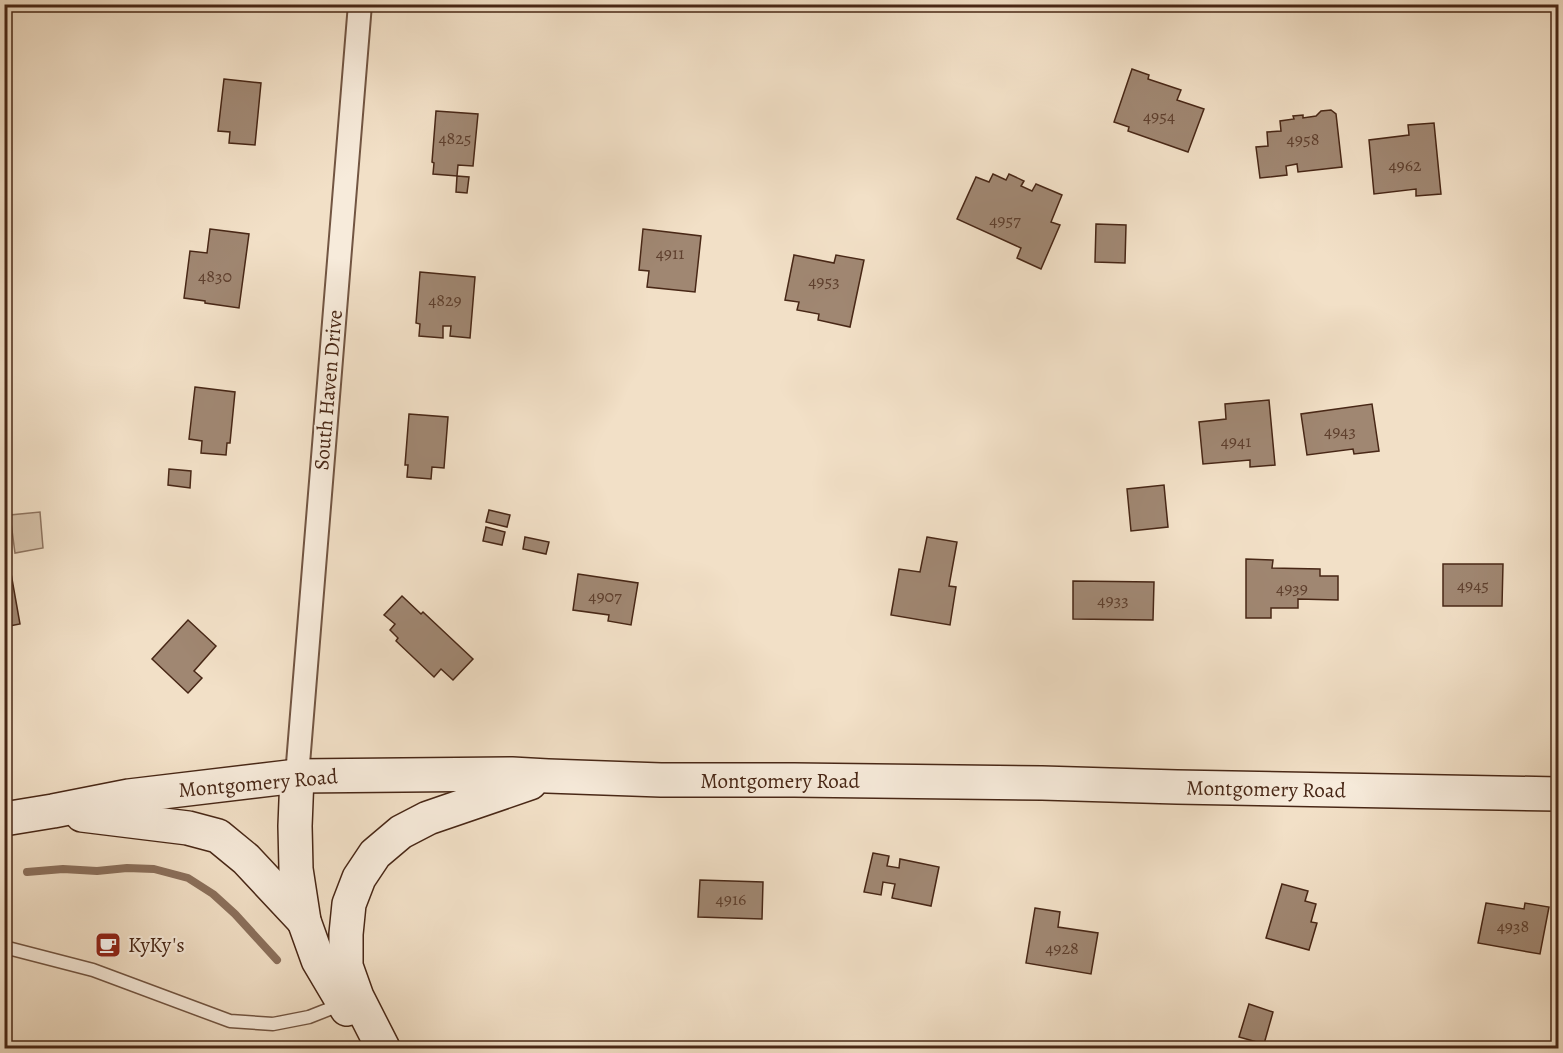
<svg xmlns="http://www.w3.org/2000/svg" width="1563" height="1053" font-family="Alegreya,serif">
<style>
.green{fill:#d5c1a9;stroke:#8e7460;stroke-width:1.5}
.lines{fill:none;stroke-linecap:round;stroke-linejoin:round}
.stream{stroke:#8b705c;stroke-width:8}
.building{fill:#a08772;stroke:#482716;stroke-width:1.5}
.lane-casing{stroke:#725542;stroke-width:15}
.street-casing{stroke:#725542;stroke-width:26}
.secondary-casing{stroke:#482716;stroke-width:36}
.lane{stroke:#f7ebdb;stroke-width:12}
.street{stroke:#f7ebdb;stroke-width:22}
.secondary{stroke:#f7ebdb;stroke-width:33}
.labels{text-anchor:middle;stroke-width:4.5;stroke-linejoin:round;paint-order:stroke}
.number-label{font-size:18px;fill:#5e3f2d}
.street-label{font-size:21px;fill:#482716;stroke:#f7ebdb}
.poi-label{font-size:21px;fill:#482716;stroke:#f7ebdb;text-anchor:start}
</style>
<rect width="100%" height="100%" fill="#f2e0c7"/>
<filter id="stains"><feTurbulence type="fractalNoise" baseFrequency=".00333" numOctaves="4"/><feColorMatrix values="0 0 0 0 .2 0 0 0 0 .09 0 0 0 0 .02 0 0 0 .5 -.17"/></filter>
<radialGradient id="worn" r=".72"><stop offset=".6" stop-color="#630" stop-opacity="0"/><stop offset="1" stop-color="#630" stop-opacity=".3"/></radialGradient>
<path class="green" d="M40,512l3,36 -28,5 -5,-38z"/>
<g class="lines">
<path class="stream" d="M27,872l36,-3 34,2 30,-3 27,1 34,9 25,16 22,20 42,46"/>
</g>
<g class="building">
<path d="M76,4h34v5l-34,-1z"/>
<path d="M1132,69l17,6 -1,4 33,11 -4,10 27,9 -16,43 -60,-21 1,-4 -15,-5z"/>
<path d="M224,79l37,4 -6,62 -26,-2 1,-11 -12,-1z"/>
<path d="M1331,110l5,4 6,53 -44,5 -1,-8 -11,2 1,9 -27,3 -4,-31 12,-1 -1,-14 14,-1 -1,-10 14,-2 -1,-3 10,-1v3l13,-2 5,-5z"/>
<path d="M436,111l42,3 -5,52 -15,-1 -1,11 -24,-2 1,-11 -2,-1z"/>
<path d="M1434,123l7,71 -25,2v-7l-42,5 -5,-54 40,-5 -1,-10z"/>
<path d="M993,174l13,6 3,-6 15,7 -3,5 11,5 4,-7 26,11 -11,27 9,3 -19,44 -24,-11 4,-10 -64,-29 19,-42 13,5z"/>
<path d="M457,176l12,1 -2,16 -11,-1z"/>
<path d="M1096,224l30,1 -1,38 -30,-1z"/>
<path d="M210,229l39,5 -10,74 -34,-5v-2l-21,-3 6,-47 17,2z"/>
<path d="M643,229l58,7 -6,56 -48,-5 2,-16 -10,-1z"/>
<path d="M794,255l40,8 2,-8 28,5 -14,67 -32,-7 1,-6 -22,-4 2,-8 -14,-2z"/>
<path d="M420,272l55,5 -5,61 -20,-2 1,-10h-8v12l-24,-2 1,-12 -4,-1z"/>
<path d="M195,387l40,5 -5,51h-3l-1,12 -25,-2 1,-12 -13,-2z"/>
<path d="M1269,400l6,65 -25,2v-7l-47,4 -4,-42 27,-3 -1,-15z"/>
<path d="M1372,404l7,47 -25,3 -1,-5 -46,6 -6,-41z"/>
<path d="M409,414l39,3 -4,51 -12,-1 -1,12 -24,-2 1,-12h-3z"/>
<path d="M169,469l22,2 -1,17 -22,-3z"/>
<path d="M1164,485l4,42 -37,4 -4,-42z"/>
<path d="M489,510l21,5 -3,12 -21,-5z"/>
<path d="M486,527l19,5 -3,13 -19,-4z"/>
<path d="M4,534l16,90 -16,3z"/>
<path d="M525,537l24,5 -3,12 -23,-5z"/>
<path d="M927,537l30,5 -8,44 7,1 -6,38 -59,-10 8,-46 21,3z"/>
<path d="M1246,559l27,1 -1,8 48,1v7h18v24l-40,-1v9h-27v10h-25z"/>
<path d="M1443,564h60l-1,42h-59z"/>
<path d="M578,574l60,9 -7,42 -23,-4 1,-6 -36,-5z"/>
<path d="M1073,581l81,1 -1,38 -80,-1z"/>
<path d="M402,596l19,18 2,-2 50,47 -20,21 -12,-11 -7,8 -38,-36 2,-3 -8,-8 5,-6 -11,-9z"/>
<path d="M188,620l28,26 -22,25 8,7 -14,15 -36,-34z"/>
<path d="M873,853l16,3 -2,10 12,2 1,-9 39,8 -8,39 -39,-8 3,-14 -12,-2 -2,13 -17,-3z"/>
<path d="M700,880l63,2 -1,37 -64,-2z"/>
<path d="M1282,884l26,7 -3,10 11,3 -5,18 6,1 -8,27 -43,-12z"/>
<path d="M1486,903l38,6 1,-6 24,4 -9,47 -62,-11z"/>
<path d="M1035,908l25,4 -2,15 40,6 -7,41 -65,-11z"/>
<path d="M1249,1004l24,8 -9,32 -25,-7z"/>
</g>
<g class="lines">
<g class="lane-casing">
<path id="lane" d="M4,947l89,23 137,51 43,3 36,-7 33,-13"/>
</g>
<g class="street-casing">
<path id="street" d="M297,776l63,-772"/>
</g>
<g class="secondary-casing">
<g id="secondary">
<path d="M297,776l-2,50 1,43 8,52 14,39 29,49"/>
<path d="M82,815l106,13 30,8 28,23 58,62"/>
<path d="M4,819l49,-8 76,-15 168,-20 215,-2 36,2 113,4h133l248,3 135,4 381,7"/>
<path d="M383,1048l-26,-51 -11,-31v-32l3,-30 10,-26 16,-24 26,-22 27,-14 102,-35"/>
</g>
</g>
<use href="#lane" class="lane"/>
<use href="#street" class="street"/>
<use href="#secondary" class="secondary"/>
</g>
<defs>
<g id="cafe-square" transform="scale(1.35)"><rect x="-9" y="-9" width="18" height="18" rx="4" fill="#8f2418" stroke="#f7ebdb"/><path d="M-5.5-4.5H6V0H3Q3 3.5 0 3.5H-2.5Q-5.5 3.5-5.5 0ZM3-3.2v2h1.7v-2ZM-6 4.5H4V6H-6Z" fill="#fff"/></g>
</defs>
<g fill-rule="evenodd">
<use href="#cafe-square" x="108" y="945"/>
</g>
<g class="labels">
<g class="number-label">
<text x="1159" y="122">4954</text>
<text x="455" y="144">4825</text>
<text x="1303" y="145">4958</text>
<text x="1405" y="171">4962</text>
<text x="1005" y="226">4957</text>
<text x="670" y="259">4911</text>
<text x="215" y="282">4830</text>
<text x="824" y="287">4953</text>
<text x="445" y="306">4829</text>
<text x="1340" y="437">4943</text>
<text x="1236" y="447">4941</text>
<text x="1473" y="591">4945</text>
<text x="1292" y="594">4939</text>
<text x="605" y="602">4907</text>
<text x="1113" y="606">4933</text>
<text x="731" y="905">4916</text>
<text x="1513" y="932">4938</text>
<text x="1062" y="954">4928</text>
</g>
<g class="street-label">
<text transform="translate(328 390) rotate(-85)" y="7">South Haven Drive</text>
<text x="780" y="788">Montgomery Road</text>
<text transform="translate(258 783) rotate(-5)" y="7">Montgomery Road</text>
<text transform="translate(1266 789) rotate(1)" y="7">Montgomery Road</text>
</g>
<g class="poi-label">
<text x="128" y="952">KyKy's</text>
</g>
</g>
<rect width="1563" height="1053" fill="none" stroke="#f2e0c7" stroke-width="24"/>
<rect x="6" y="6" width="1551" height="1041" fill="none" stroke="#482716" stroke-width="3"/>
<rect x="12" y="12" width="1539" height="1029" fill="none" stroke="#482716" stroke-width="1.5"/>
<rect width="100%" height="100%" filter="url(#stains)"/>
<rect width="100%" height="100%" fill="url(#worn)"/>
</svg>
